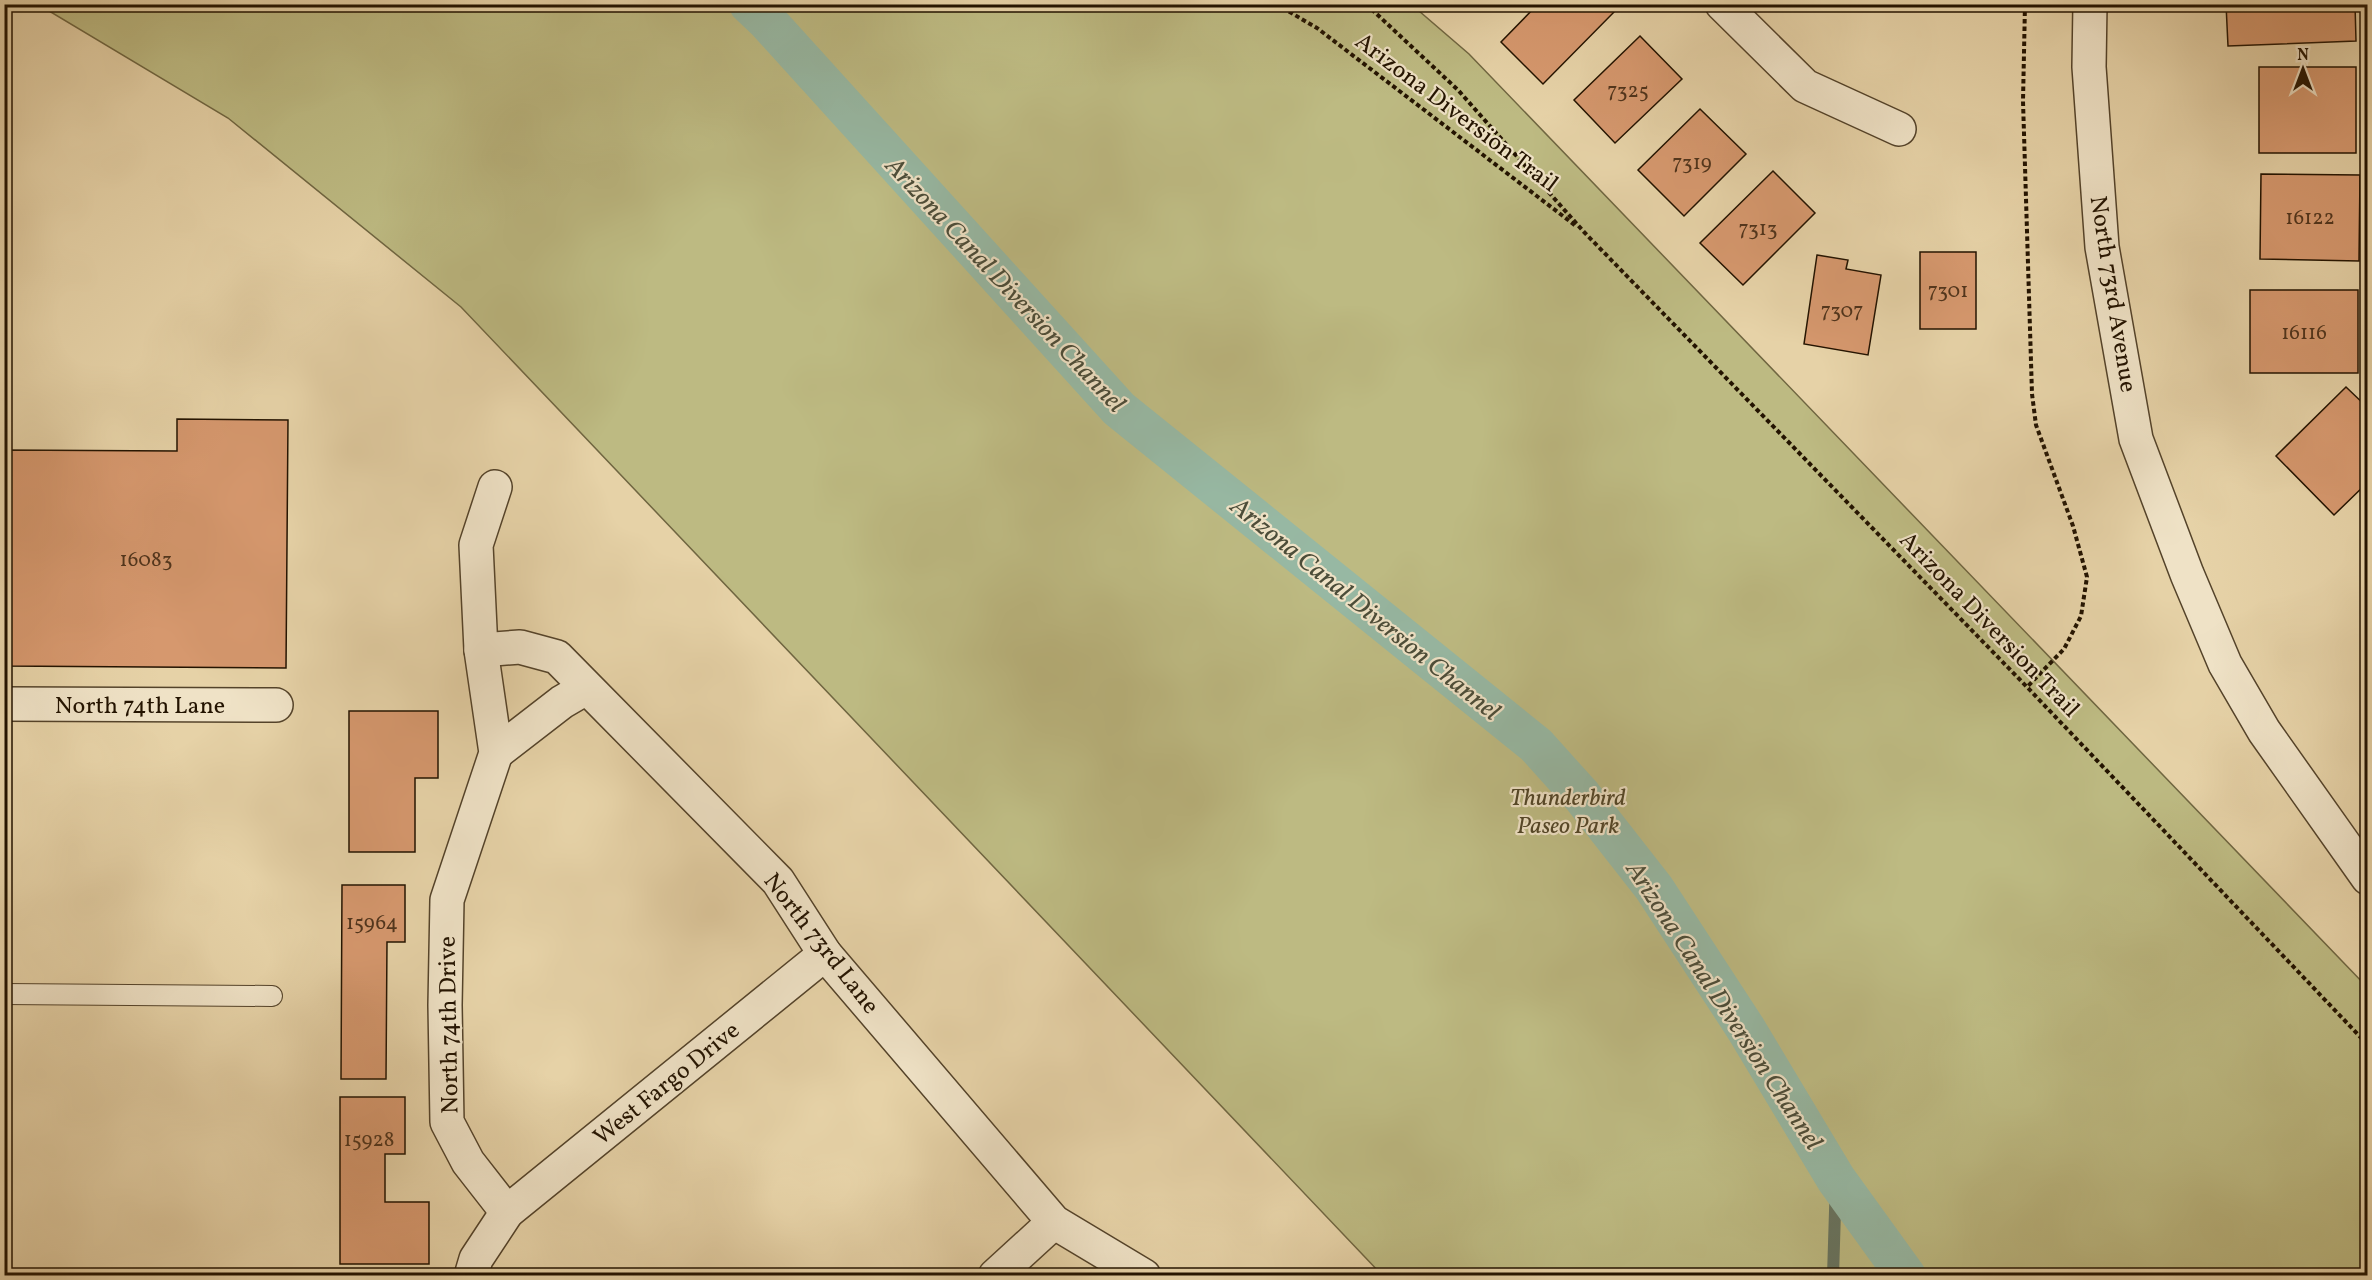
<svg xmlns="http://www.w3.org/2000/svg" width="2372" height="1280" font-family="Vollkorn,serif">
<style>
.green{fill:#bdba82;stroke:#706641;stroke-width:1.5}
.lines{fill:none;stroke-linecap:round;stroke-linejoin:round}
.stream{stroke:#697662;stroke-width:12}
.canal{stroke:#97b8a3;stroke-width:40}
.building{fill:#d6986e;stroke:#231300;stroke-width:1.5}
.service-casing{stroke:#54432a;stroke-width:22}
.minor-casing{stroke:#54432a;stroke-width:36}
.tertiary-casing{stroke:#54432a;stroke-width:36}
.path{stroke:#231300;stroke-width:4;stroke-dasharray:4.5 3;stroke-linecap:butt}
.service{stroke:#efe2c6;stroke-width:20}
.minor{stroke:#efe2c6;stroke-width:33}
.tertiary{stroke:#efe2c6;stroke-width:33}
.labels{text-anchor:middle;stroke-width:4.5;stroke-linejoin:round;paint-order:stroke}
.number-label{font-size:21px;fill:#50341c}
.street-label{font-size:24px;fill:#231300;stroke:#efe2c6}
.park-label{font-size:24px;font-style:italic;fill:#514527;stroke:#efe2c6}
.water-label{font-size:26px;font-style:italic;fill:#4c4d39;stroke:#efe2c6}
</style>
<rect width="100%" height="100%" fill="#e6d2a7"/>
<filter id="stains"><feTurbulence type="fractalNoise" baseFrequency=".00333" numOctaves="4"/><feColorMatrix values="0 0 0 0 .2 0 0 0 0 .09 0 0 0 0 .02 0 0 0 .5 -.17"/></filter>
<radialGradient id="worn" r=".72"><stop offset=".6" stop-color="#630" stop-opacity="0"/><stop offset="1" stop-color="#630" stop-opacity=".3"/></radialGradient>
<path class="green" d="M39,5h1373l57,49 898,933v288h-985l-921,-968 -233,-189z"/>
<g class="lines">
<path class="stream" d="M1833,1276l3,-97"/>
<path class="canal" d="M749,4l18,17 352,388 417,336 46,51 72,92 92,141 90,150 70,97"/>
</g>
<g class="building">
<path d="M1538,4h75l4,5 -74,75 -42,-42z"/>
<rect x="1926" y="4" width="63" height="3"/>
<path d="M2226,4h129l1,37 -128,5z"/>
<path d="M1640,36l42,43 -67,64 -41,-43z"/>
<rect x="2259" y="67" width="97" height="86"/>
<path d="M1700,109l46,45 -62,62 -46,-46z"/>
<path d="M1773,171l42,42 -72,72 -43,-42z"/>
<path d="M2261,174l99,1 -1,86 -99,-2z"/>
<rect x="1920" y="252" width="56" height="77"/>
<path d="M1817,255l31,5 -2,9 35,6 -13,80 -64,-11z"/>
<rect x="2250" y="290" width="108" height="83"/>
<path d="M2346,387l22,21v74l-34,33 -58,-59z"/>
<path d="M177,419l111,1 -2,248 -282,-2v-216l173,1z"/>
<path d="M349,711h89v67h-23v74h-66z"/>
<path d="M342,885h63v57h-18l-1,137h-45z"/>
<path d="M340,1097h65v57h-20v48h44v62h-89z"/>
</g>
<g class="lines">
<g class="service-casing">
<path id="service" d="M4,994l268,2"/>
</g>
<g class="minor-casing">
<g id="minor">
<path d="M1722,4l83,82 94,43"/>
<path d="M495,487l-19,58 5,105 15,103 -49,147 -2,105 2,117 21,40 39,50"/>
<path d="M481,650l39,-3 37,10 221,224 47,73 229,268 90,54"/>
<path d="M4,704l272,1"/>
<path d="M496,753l66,-51 24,-14"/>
<path d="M471,1276l5,-17 31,-47 318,-258"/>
<path d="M995,1276l59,-54"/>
</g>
</g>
<g class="tertiary-casing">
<path id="tertiary" d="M2090,4l-1,63 13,180 34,192 51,135 38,90 39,67 104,147"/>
</g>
<g class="path">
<path d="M1276,4l41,24 259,198"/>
<path d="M1366,4l92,86 126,142 443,455 341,358"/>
<path d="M2025,4l-2,97 9,293 4,31 37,101 14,51 -6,39 -17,33 -37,38"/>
</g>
<use href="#service" class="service"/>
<use href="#minor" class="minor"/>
<use href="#tertiary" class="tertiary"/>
</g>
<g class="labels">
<g class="number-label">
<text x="1628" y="97">7325</text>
<text x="1692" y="169">7319</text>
<text x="2310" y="224">16122</text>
<text x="1758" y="235">7313</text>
<text x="1948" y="297">7301</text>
<text x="1842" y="317">7307</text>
<text x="2304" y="339">16116</text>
<text x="146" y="566">16083</text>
<text x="372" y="929">15964</text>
<text x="369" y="1146">15928</text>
</g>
<g class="street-label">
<text transform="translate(1457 112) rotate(37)" y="8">Arizona Diversion Trail</text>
<text transform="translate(2114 294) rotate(81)" y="8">North 73rd Avenue</text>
<text transform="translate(1990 624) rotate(46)" y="8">Arizona Diversion Trail</text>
<text x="140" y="713">North 74th Lane</text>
<text transform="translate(822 943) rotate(52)" y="8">North 73rd Lane</text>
<text transform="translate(448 1025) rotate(-91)" y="8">North 74th Drive</text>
<text transform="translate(666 1083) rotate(-39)" y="8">West Fargo Drive</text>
</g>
<g class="park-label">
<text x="1568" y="805">Thunderbird<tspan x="1568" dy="28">Paseo Park</tspan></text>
</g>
<g class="water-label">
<text transform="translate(1006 284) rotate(47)" y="9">Arizona Canal Diversion Channel</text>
<text transform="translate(1366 608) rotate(39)" y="9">Arizona Canal Diversion Channel</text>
<text transform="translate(1725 1005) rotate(57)" y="9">Arizona Canal Diversion Channel</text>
</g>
</g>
<rect width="2372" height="1280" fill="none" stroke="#e6d2a7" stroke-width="24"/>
<rect x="6" y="6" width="2360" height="1268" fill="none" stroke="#231300" stroke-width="3"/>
<rect x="12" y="12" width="2348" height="1256" fill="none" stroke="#231300" stroke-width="1.5"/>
<g transform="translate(2303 69)" stroke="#efe2c6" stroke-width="4.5" paint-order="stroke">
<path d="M0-4.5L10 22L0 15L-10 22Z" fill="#231300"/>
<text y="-9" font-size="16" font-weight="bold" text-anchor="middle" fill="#231300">N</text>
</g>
<rect width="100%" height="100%" filter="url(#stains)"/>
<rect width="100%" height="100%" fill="url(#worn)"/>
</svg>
